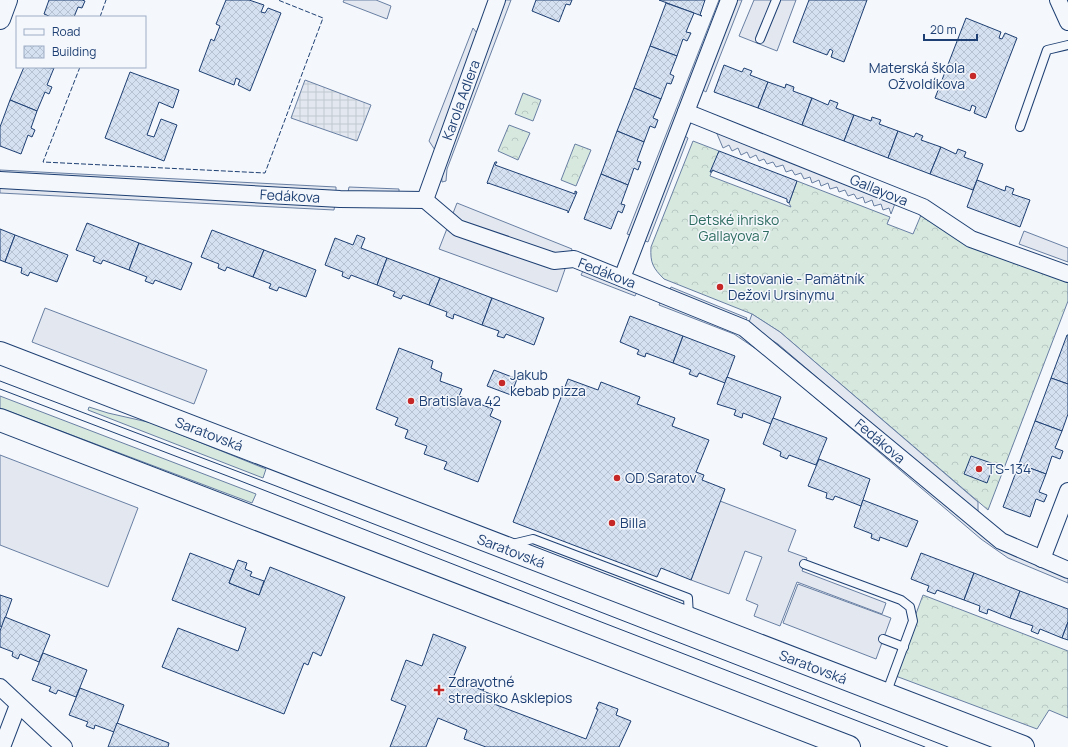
<svg xmlns="http://www.w3.org/2000/svg" width="1068" height="747" font-family="Manrope,sans-serif">
<style>
.grass{fill:#d7e8df;stroke:#687fa3}
.forest{fill:url(#forest-crowns);stroke:#687fa3}
.parking{fill:#e3e8f0;stroke:#687fa3}
.plaza{fill:url(#plaza-grid);stroke:#687fa3}
.building{fill:url(#building-cross-hatch);stroke:#1d3f73}
.lines{fill:none;stroke-linecap:round;stroke-linejoin:round}
.service-casing{stroke:#1d3f73;stroke-width:10}
.minor-casing{stroke:#1d3f73;stroke-width:18}
.tertiary-casing{stroke:#1d3f73;stroke-width:22}
.secondary-casing{stroke:#1d3f73;stroke-width:24}
.service{stroke:#f4f7fb;stroke-width:8}
.minor{stroke:#f4f7fb;stroke-width:16}
.tertiary{stroke:#f4f7fb;stroke-width:20}
.secondary{stroke:#f4f7fb;stroke-width:22}
.tram{stroke:#1d3f73;stroke-width:1}
.fence{stroke:#1d3f73;stroke-width:1;stroke-dasharray:5 2;stroke-linecap:butt}
.poi-dot{fill:#c62828;stroke:#f4f7fb;stroke-width:1.5}
.labels{text-anchor:middle;stroke-width:3;stroke-linejoin:round;paint-order:stroke}
.poi-label{font-size:14px;fill:#1d3f73;stroke:#f4f7fb;text-anchor:start}
.street-label{font-size:14px;fill:#1d3f73;stroke:#f4f7fb}
.park-label{font-size:14px;fill:#2c6c60;stroke:#f4f7fb}
</style>
<defs>
<pattern id="forest-crowns" width="20" height="18" patternUnits="userSpaceOnUse"><rect width="20" height="18" fill="#d7e8df"/><path d="M2 6a3 3 0 1 1 6 0M12 15a3 3 0 1 1 6 0" fill="none" stroke="#b8c8c3"/></pattern>
<pattern id="plaza-grid" width="8" height="8" patternUnits="userSpaceOnUse"><rect width="8" height="8" fill="#e3e8f0"/><path d="M0 4h8M4 0v8" fill="none" stroke="#c2c8d1"/></pattern>
<pattern id="building-cross-hatch" width="8" height="8" patternUnits="userSpaceOnUse"><rect width="8" height="8" fill="#d5e0f0"/><path d="M0 0l8 8M0 8l8-8" fill="none" stroke="#b6c1d1"/></pattern>
</defs>
<rect width="100%" height="100%" fill="#f4f7fb"/>
<g class="grass">
<path d="M0,396l256,98 -4,9 -252,-95z"/>
<path d="M89,407l19,6 44,10 114,46 -3,9 -175,-68z"/>
</g>
<g class="forest">
<path d="M523,93l18,7 -8,21 -18,-7z"/>
<path d="M509,125l21,8 -12,27 -20,-9z"/>
<path d="M693,141l26,10 -9,25 81,31 -2,-4 8,-22 93,36 -3,7 26,10 8,-19 147,66v20l-80,209 -208,-178 -28,-18 -88,-35c-11,-11 -14,-16 -13,-32z"/>
<path d="M575,144l16,6 -15,36 -15,-6z"/>
<path d="M923,595l145,56v67l-19,-8 -12,19 -144,-54z"/>
</g>
<g class="parking">
<path d="M344,0h32l15,6 -4,13 -44,-17z"/>
<path d="M499,0h12l-64,169 -1,12 -4,1 -1,-14z"/>
<path d="M719,0h6l-92,236 -6,-2z"/>
<path d="M736,0h6l-36,92 -5,-3z"/>
<path d="M754,0h42l-19,51 -38,-15z"/>
<path d="M473,28l7,9 -43,116 -8,-12z"/>
<path d="M715,129l181,72 -5,13 -2,-6 -6,2 -2,-6 -7,2 -2,-6 -7,3 -2,-6 -6,2 -3,-5 -6,2 -3,-6 -6,2 -2,-5 -7,2 -2,-6 -7,3 -2,-6 -7,3 -2,-6 -6,2 -3,-6 -6,2 -3,-5 -6,2 -3,-7 -7,2 -3,-5 -6,2 -3,-5 -5,2 -3,-6 -6,3 -3,-6 -6,3 -3,-7 -6,3 -3,-6 -6,3z"/>
<path d="M683,135l5,3 -40,104 -5,-2z"/>
<path d="M0,170l336,17v4l-336,-17z"/>
<path d="M349,187l50,2v6l-51,-3z"/>
<path d="M0,188l335,16 -1,6 -334,-17z"/>
<path d="M457,203l115,46 -15,43 -118,-43z"/>
<path d="M1024,231l44,17v14l-49,-18z"/>
<path d="M583,271l54,21 -2,4 -54,-21z"/>
<path d="M671,287l76,31 -2,5 -76,-30z"/>
<path d="M661,300l76,31 192,157 139,89v6l-60,-25 -27,-19 -216,-184 -31,-21 -75,-29z"/>
<path d="M45,308l162,62 -13,34 -162,-62z"/>
<path d="M752,314l28,18 198,170v13l-200,-171 -30,-19z"/>
<path d="M0,455l138,53 -30,79 -108,-42z"/>
<path d="M720,501l76,29 -8,21 19,7 -5,13 84,32 -4,11 -85,-32 -17,44 -26,-10 4,-11 -12,-5 16,-43 -17,-6 -16,43 -38,-14z"/>
<path d="M798,584l93,34 -15,41 -93,-36z"/>
</g>
<path class="plaza" d="M305,80l66,25 -14,36 -66,-23z"/>
<g class="building">
<path d="M49,0h33l3,1 -3,7 -4,-1 -4,10h-23l-7,-3z"/>
<path d="M226,0h23l15,5 -3,7 4,1 3,-5 13,5 -31,78 -12,-6 2,-5 -4,-2 -2,7 -35,-14 12,-32 3,2 6,-15 -4,-2z"/>
<path d="M536,0h36l-2,5 -4,-1 -7,18 -27,-11z"/>
<path d="M659,0h46l-5,15 2,1z"/>
<path d="M809,0h58l-23,62 -13,-5 2,-6 -3,-2 -3,6 -34,-13z"/>
<path d="M666,3l28,10 -8,19 5,1 -4,8 -4,-2 -6,17 -27,-10z"/>
<path d="M966,18l35,14 -2,6 3,1 3,-6 12,5 -31,80 -12,-5 2,-6 -4,-2 -2,6 -35,-13z"/>
<path d="M650,46l27,10 -7,18 4,2 -3,8 -4,-1 -6,16 -27,-11z"/>
<path d="M724,65l18,7 2,-4 8,3 -2,4 18,7 -10,26 -44,-16z"/>
<path d="M24,67l30,1 -7,17 5,2 -3,7 -4,-2 -8,19 -27,-11z"/>
<path d="M130,72l49,18 -6,18 -14,-6 -12,33 7,2 7,-18 16,6 -13,36 -59,-23z"/>
<path d="M768,82l17,6 1,-4 8,3 -1,4 19,7 -10,27 -44,-17z"/>
<path d="M634,88l27,11 -8,19 5,2 -3,8 -5,-2 -6,16 -27,-11z"/>
<path d="M812,98l16,7 2,-5 8,3 -2,5 18,7 -10,26 -42,-16z"/>
<path d="M10,100l27,11 -6,17 4,2 -3,7 -4,-2 -7,19 -21,-8v-19z"/>
<path d="M854,115l17,6 1,-4 9,3 -2,4 19,7 -10,27 -44,-17z"/>
<path d="M617,131l27,11 -7,19 4,1 -3,8 -4,-2 -6,17 -27,-11z"/>
<path d="M898,131l16,6 2,-4 7,3 -2,4 20,7 -11,27 -42,-16z"/>
<path d="M941,147l15,7 2,-5 8,3 -2,5 19,7 -10,26 -43,-16z"/>
<path d="M719,151l78,30 -8,22 -2,-1v-3l-75,-29v2h-2z"/>
<path d="M495,162h2l-2,3 80,29v-3l2,1 -9,21v-2l-80,-28v1l-1,-1z"/>
<path d="M601,174l27,11 -7,19 4,1 -3,8 -4,-2 -7,18 -27,-10z"/>
<path d="M977,180l28,11 1,-5 8,3 -2,5 18,6 -10,27 -53,-20z"/>
<path d="M87,223l52,20 -10,27 -26,-10 -2,4 -8,-3 2,-4 -19,-7z"/>
<path d="M0,229l15,6 -10,27 -5,-2z"/>
<path d="M212,230l52,20 -11,27 -26,-10 -2,4 -7,-3 1,-4 -18,-7z"/>
<path d="M15,235l53,20 -11,27 -27,-10 -2,4 -7,-3 1,-5 -17,-6z"/>
<path d="M357,235l8,3 -4,10 26,10 -10,27 -26,-10 -2,4 -7,-3 1,-4 -18,-7 10,-27 18,7z"/>
<path d="M139,243l53,20 -11,27 -26,-10 -2,4 -8,-3 2,-4 -18,-7z"/>
<path d="M264,250l52,20 -10,27 -27,-10 -2,4 -8,-3 2,-4 -18,-7z"/>
<path d="M387,258l53,20 -11,27 -26,-10 -2,4 -8,-3 2,-4 -18,-7z"/>
<path d="M440,278l52,20 -10,27 -28,-11 -1,5 -7,-3 1,-4 -18,-7z"/>
<path d="M492,298l52,20 -10,27 -28,-11 -2,4 -7,-2 2,-5 -17,-6z"/>
<path d="M630,316l53,20 -10,27 -27,-10 -1,4 -8,-3 2,-4 -19,-8z"/>
<path d="M1067,335h1v49l-17,-6z"/>
<path d="M683,336l52,20 -10,27 -26,-10 -2,4 -8,-3 2,-4 -18,-7z"/>
<path d="M399,348l34,13 -2,7 11,5 -2,8 22,8 -3,7 34,13 -3,7 11,5 -23,61 -34,-13 3,-7 -23,-8 3,-8 -22,-8 3,-8 -13,-5 3,-7 -22,-9z"/>
<path d="M494,370l23,9 -6,16 -24,-9z"/>
<path d="M727,377l54,20 -10,27 -28,-11 -1,5 -8,-3 2,-5 -19,-6z"/>
<path d="M1051,378l17,6v30l-6,17 -27,-10z"/>
<path d="M568,379l30,11 3,-8 39,15 -3,7 38,14 -3,8 37,14 -13,32 8,3 -2,5 23,9 -34,91 -30,-12 -4,9 -144,-55z"/>
<path d="M773,418l54,20 -11,27 -27,-10 -2,4 -7,-3 1,-4 -18,-8z"/>
<path d="M1035,421l27,10 -7,17 8,3 -3,8 -8,-3 -6,18 -27,-10z"/>
<path d="M971,456l23,8 -7,19 -23,-9z"/>
<path d="M819,459l51,20 -9,27 -26,-10 -2,4 -7,-2 1,-5 -19,-7z"/>
<path d="M1019,464l27,10 -7,18 8,3 -3,7 -8,-3 -6,18 -27,-10z"/>
<path d="M863,500l55,21 -11,26 -27,-10 -1,4 -8,-3 1,-4 -18,-7z"/>
<path d="M190,553l44,17 -5,13 30,12 11,-28 75,30 -24,59 -8,-4 -5,13 -4,-2 -20,51 -122,-47 16,-39 60,23 8,-23 -74,-28z"/>
<path d="M921,553l53,20 -10,27 -27,-10 -2,4 -8,-3 2,-5 -18,-7z"/>
<path d="M238,560l9,3 -2,6 7,3 -2,4 14,5 -5,14 -30,-12z"/>
<path d="M974,573l46,18 -10,27 -22,-9 -1,5 -8,-3 1,-5 -16,-6z"/>
<path d="M1020,591l48,18v13l-6,16 -22,-9 -2,5 -7,-3 2,-5 -23,-8z"/>
<path d="M0,595l12,4 -10,28 -2,-1z"/>
<path d="M5,617l45,18 -11,27 -19,-8 -2,5 -6,-3 1,-4 -13,-5v-16z"/>
<path d="M1068,622v18l-6,-2z"/>
<path d="M433,634l33,13 -13,31 29,12 2,-1 -1,2 13,5 1,-2h1l-4,10 92,35 12,-30h-2l3,-7 19,7 -2,6 15,6 -12,26h-133l-22,-8 3,-9 -29,-12 -12,29h-36l16,-41 -15,-6 15,-40 16,6 11,-31z"/>
<path d="M43,653l44,17 -11,27 -18,-7 -2,4 -7,-3 2,-4 -19,-7z"/>
<path d="M80,688l44,17 -10,27 -19,-7 -1,4 -8,-3 2,-4 -19,-7z"/>
<path d="M117,723l52,20 -1,4h-60z"/>
</g>
<g class="lines">
<g class="service-casing">
<g id="service">
<path d="M760,39l16,-39"/>
<path d="M1020,127l27,-77 21,-5"/>
<path d="M512,544l21,-5 155,59 1,19"/>
<path d="M804,564l97,36 9,7 3,14 -27,73"/>
<path d="M883,639l21,8"/>
</g>
</g>
<g class="minor-casing">
<g id="minor">
<path d="M1058,0l10,22"/>
<path d="M686,112l237,95 48,32 97,35"/>
<path d="M0,180l340,19 85,1 33,28 96,33 20,-2 170,69 257,213 67,29"/>
<path d="M425,200l72,-200"/>
<path d="M622,278l107,-278"/>
<path d="M1042,559l26,-68"/>
<path d="M0,687l64,60"/>
<path d="M2,747l16,-42"/>
</g>
</g>
<g class="tertiary-casing">
<path id="tertiary" d="M0,19l7,-19"/>
</g>
<g class="secondary-casing">
<g id="secondary">
<path d="M0,353l1023,394"/>
<path d="M0,420l849,327"/>
</g>
</g>
<use href="#service" class="service"/>
<use href="#minor" class="minor"/>
<use href="#tertiary" class="tertiary"/>
<use href="#secondary" class="secondary"/>
<g class="tram">
<path d="M0,381l276,105 672,261"/>
<path d="M0,389l238,91 340,133 347,134"/>
</g>
<g class="fence">
<path d="M100,17l6,-17"/>
<path d="M80,67l-37,95 222,11 58,-155 -45,-18"/>
</g>
</g>
<g class="poi-dot">
<circle cx="973" cy="76" r="4"/>
<circle cx="720" cy="287" r="4"/>
<circle cx="502" cy="383" r="4"/>
<circle cx="411" cy="401" r="4"/>
<circle cx="979" cy="469" r="4"/>
<circle cx="617" cy="478" r="4"/>
<circle cx="612" cy="523" r="4"/>
<path d="M437 684h4v4h4v4h-4v4h-4v-4h-4v-4h4z"/>
</g>
<g class="labels">
<g class="poi-label">
<text x="965" y="73" text-anchor="end">Materská škola<tspan x="965" dy="16">Ožvoldíkova</tspan></text>
<text x="728" y="284">Listovanie - Pamätník<tspan x="728" dy="16">Dežovi Ursinymu</tspan></text>
<text x="510" y="380">Jakub<tspan x="510" dy="16">kebab pizza</tspan></text>
<text x="419" y="406">Bratislava 42</text>
<text x="987" y="474">TS-134</text>
<text x="625" y="483">OD Saratov</text>
<text x="620" y="528">Billa</text>
<text x="448" y="687">Zdravotné<tspan x="448" dy="16">stredisko Asklepios</tspan></text>
</g>
<g class="street-label">
<text transform="translate(461 100) rotate(-70)" y="5">Karola Adlera</text>
<text transform="translate(879 190) rotate(22)" y="5">Gallayova</text>
<text transform="translate(290 196) rotate(3)" y="5">Fedákova</text>
<text transform="translate(607 273) rotate(21)" y="5">Fedákova</text>
<text transform="translate(209 434) rotate(21)" y="5">Saratovská</text>
<text transform="translate(880 441) rotate(40)" y="5">Fedákova</text>
<text transform="translate(511 551) rotate(21)" y="5">Saratovská</text>
<text transform="translate(813 667) rotate(21)" y="5">Saratovská</text>
</g>
<g class="park-label">
<text x="734" y="225">Detské ihrisko<tspan x="734" dy="16">Gallayova 7</tspan></text>
</g>
</g>
<rect x="16" y="16" width="130" height="52" fill="#f4f7fb" stroke="#9eadc5"/>
<rect x="24" y="29" width="20" height="6" fill="#f4f7fb" stroke="#9eadc5"/>
<text x="52" y="36" font-size="12" fill="#1d3f73">Road</text>
<rect x="24" y="46" width="20" height="12" fill="url(#building-cross-hatch)" stroke="#9eadc5"/>
<text x="52" y="56" font-size="12" fill="#1d3f73">Building</text>
<path d="M924 34v6h53v-6" fill="none" stroke="#1d3f73" stroke-width="2"/>
<text x="930" y="34" font-size="12" fill="#1d3f73" stroke="#f4f7fb" stroke-width="3" paint-order="stroke">20 m</text>
</svg>
